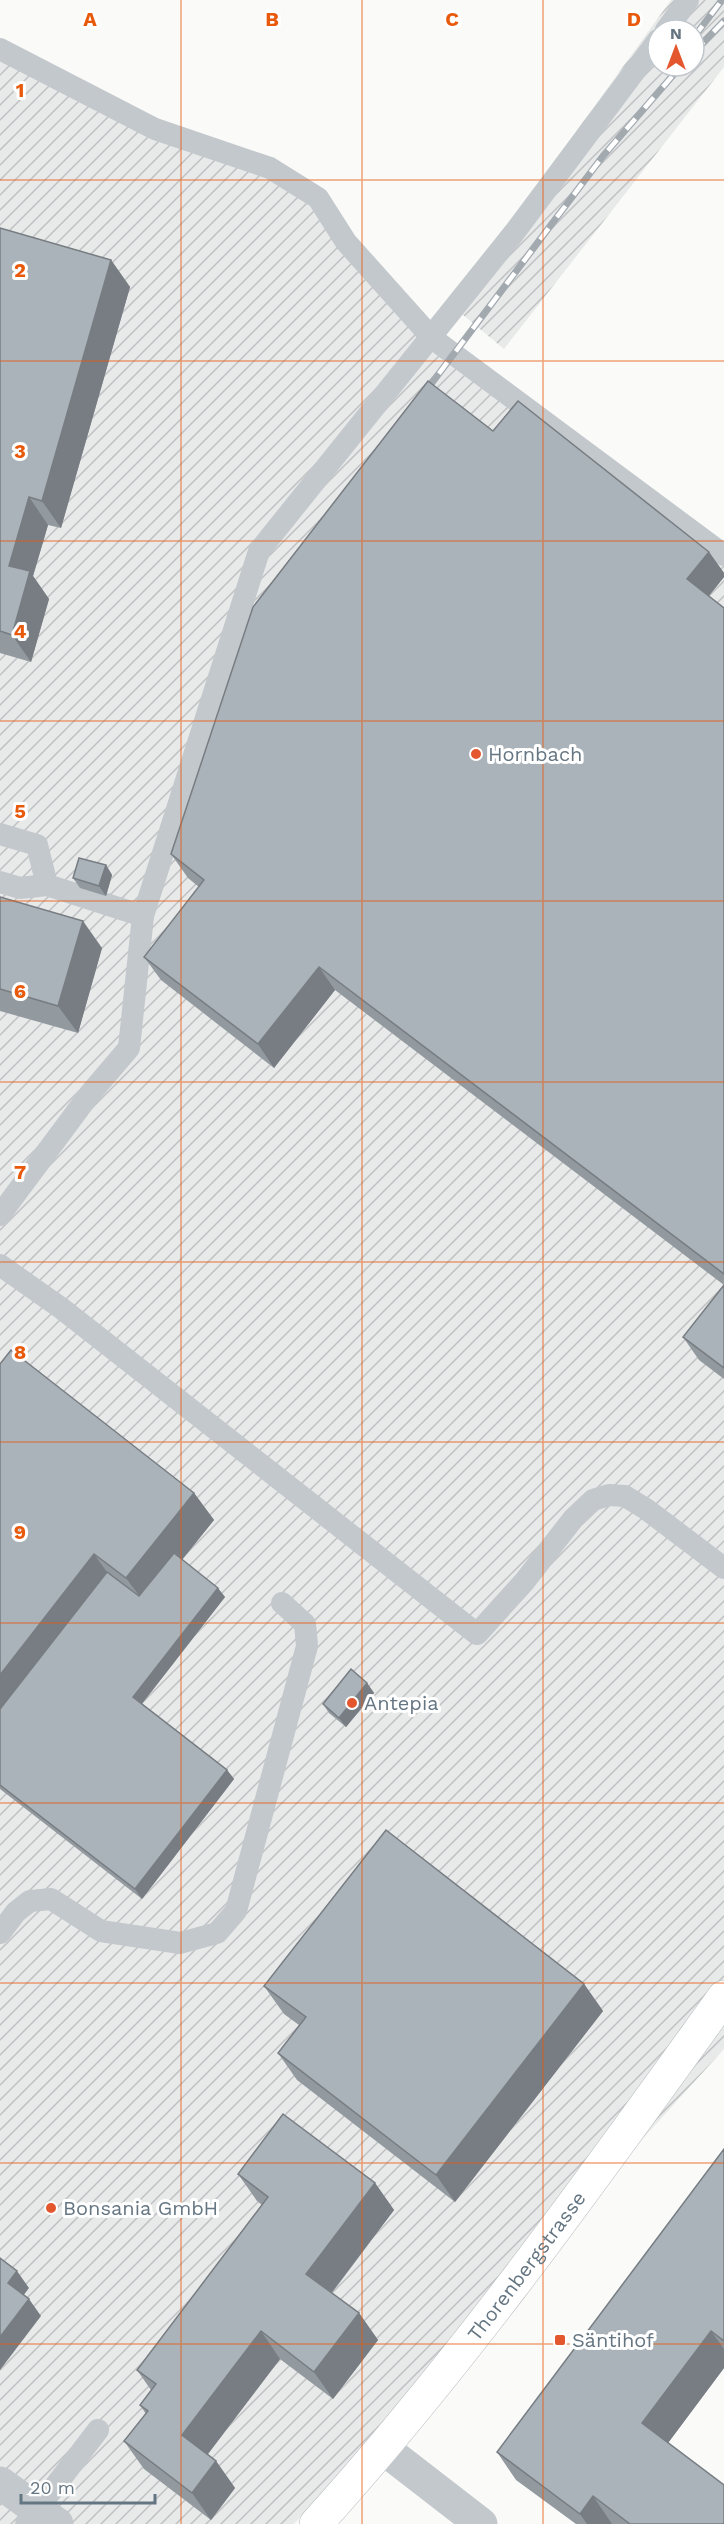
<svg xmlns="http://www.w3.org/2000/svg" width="724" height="2524" font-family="'Work Sans',sans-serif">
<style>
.industrial{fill:url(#industrial-furrows);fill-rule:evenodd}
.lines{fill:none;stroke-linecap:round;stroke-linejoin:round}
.primary-casing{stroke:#b5babe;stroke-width:34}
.lane{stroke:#c3c8cc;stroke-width:22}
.street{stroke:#c3c8cc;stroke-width:33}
.primary{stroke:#fff;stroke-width:33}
.rail-casing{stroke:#a2aab0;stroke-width:7}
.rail{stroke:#fff;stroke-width:4.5;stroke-dasharray:14;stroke-linecap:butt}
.wall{fill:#929a9f}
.shaded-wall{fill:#777d82}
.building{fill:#aab3b9;stroke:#777d82;stroke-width:1.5}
.grid{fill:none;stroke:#e8590c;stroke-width:1.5;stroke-opacity:0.55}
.poi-dot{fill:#e4572e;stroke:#fff;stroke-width:2}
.labels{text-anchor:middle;stroke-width:6;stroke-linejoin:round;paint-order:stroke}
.poi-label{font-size:20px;fill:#657683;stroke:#fff;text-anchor:start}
.street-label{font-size:20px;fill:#657683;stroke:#fff}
.grid-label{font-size:20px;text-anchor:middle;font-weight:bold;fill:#e8590c;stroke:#fff;stroke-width:6;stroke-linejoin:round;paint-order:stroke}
</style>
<defs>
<pattern id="industrial-furrows" width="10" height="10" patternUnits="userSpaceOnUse" patternTransform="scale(1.5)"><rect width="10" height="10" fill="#e8e9e9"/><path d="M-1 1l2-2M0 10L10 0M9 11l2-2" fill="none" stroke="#c0c1c2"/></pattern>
</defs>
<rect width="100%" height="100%" fill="#fafaf8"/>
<g class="industrial">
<path d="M671,0h53v67l-220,282 -53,-44zM658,30h36v36h-36z"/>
<path d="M0,49l318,149 114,140 292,217v1494l-430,475h-294z"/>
</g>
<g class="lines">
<g class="primary-casing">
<g id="primary">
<path id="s1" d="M316,2524c149,-165 278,-347 408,-527"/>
</g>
</g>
<g class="lane">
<path d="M666,30l22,-30"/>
<path d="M0,49l155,80 115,39 48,30 28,44 86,96 292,217"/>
<path d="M0,834l37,11 10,40 96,31"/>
<path d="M0,882l20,6 27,-3"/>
<path d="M0,1215l89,-120 40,-47 14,-132 116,-365 255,-318 144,-193"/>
<path d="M0,1265l61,43 416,326 47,-52 49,-63 20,-19 16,-5 16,1 21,13 78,59"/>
<path d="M0,1933l16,-21 14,-11 21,-2 50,32 79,12 37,-10 19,-22 71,-265 -2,-22 -23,-21"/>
<path d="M26,2524l72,-94"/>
</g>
<g class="street">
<path d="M384,2449l97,75"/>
<path d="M0,2483l57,41"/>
</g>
<use href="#primary" class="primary"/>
<g class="rail-casing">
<g id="rail">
<path d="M694,37l28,-37"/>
<path d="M694,52l30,-31"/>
<path d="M422,396l181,-240 78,-90"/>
</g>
</g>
<use href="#rail" class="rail"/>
</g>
<g class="wall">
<path d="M0,228l111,32 19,27 -69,241 -13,-3 -15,51 16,23 -18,63 -31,-9z"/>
<path d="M493,431l216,121 15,21v4l-15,19 15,12v771l-25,-19 -16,-23 41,-52 -389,-295 -61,78 -113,-88 -17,-23 55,-70 -11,-9 -17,-24z"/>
<path d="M106,865l6,10 -6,21 -26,-8 -7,-10z"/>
<path d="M0,897l102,51 -24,85 -78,-22z"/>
<path d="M0,1364l194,129 20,27 -32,39 43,38 -83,107 85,66 7,9 -92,120 -142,-110z"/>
<path d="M367,1683l7,10 -28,34 -17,-14 -6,-9z"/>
<path d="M584,1984l19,27 -148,191 -158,-122 -19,-27 21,-28 -15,-11 -20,-28z"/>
<path d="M724,2149v219l-56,75 56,81h-148l-60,-44 -19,-28z"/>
<path d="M238,2174l137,9 19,27 -62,83 27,20 19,27 -45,59 -53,-40 -72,95 8,7 19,27 -24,32 -67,-51 -20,-28 22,-27 -6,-9 11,-15 -14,-20 125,-165 -5,-4z"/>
</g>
<g class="shaded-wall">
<path d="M111,260l19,27 -69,241 -19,-27z"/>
<path d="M29,497l19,28 -15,51 16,23 -18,63 -19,-27 -3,-69z"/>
<path d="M709,552l15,21v4l-21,26 -16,-24z"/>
<path d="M106,865l6,10 -6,21 -7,-10z"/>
<path d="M83,921l19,27 -24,85 -20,-27z"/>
<path d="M319,967l16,23 -61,78 -16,-24z"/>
<path d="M194,1493l20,27 -68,85 -20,-27z"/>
<path d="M94,1554l20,28 -114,145v-52z"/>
<path d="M218,1588l7,9 -85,109 -7,-9z"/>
<path d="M367,1683l7,10 -28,34 -7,-9z"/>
<path d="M227,1770l7,9 -92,120 -7,-10z"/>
<path d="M584,1984l19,27 -148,191 -19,-27z"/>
<path d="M375,2183l19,27 -69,91 -19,-27z"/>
<path d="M17,2271l12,17 -9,12 -12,-17z"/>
<path d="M29,2299l12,17 -41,54v-33z"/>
<path d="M359,2313l19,27 -45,59 -19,-27z"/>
<path d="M261,2331l19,28 -79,104 -19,-28z"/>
<path d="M711,2331l13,18v19l-62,83 -20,-28z"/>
<path d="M216,2461l19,27 -24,32 -19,-27z"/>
<path d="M593,2496l19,28h-25l-7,-10z"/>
</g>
<g class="building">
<path d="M0,228l111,32 -69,241 -13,-4 -20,69 21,5 -18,64 -12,-4z"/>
<path d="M428,381l65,50 25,-30 191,151 -22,27 37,29v666l-405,-307 -61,77 -114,-87 60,-77 -33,-26 82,-247z"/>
<path d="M79,858l27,7 -7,21 -26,-8z"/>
<path d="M0,897l83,24 -25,85 -58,-17z"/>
<path d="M724,1285v83l-41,-31z"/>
<path d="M11,1350l183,143 -68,85 -32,-24 -94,121v-311z"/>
<path d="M174,1553l44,35 -85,109 94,73 -92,119 -135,-104v-76l107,-137 32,24z"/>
<path d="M351,1669l16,14 -28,35 -16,-14z"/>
<path d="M386,1830l198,154 -148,191 -158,-122 28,-36 -42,-31z"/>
<path d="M283,2114l92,69 -69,91 53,39 -45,59 -53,-41 -79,104 34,26 -24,32 -68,-52 24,-30 -8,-6 16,-21 -19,-14 131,-173 -30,-23z"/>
<path d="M724,2149v192l-13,-10 -69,92 82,62v39h-94l-37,-28 -13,18 -83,-62z"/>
<path d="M0,2258l17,13 -9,12 21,16 -29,38z"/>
</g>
<path class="grid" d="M181,0v2524M362,0v2524M543,0v2524M0,180h724M0,361h724M0,541h724M0,721h724M0,901h724M0,1082h724M0,1262h724M0,1442h724M0,1623h724M0,1803h724M0,1983h724M0,2163h724M0,2344h724"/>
<g class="poi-dot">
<circle cx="476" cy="754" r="6"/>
<circle cx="352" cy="1703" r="6"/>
<circle cx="51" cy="2208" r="6"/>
<rect x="554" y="2334" width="12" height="12" rx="3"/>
</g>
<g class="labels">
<g class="poi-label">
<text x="488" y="761">Hornbach</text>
<text x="364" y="1710">Antepia</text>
<text x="63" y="2215">Bonsania GmbH</text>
<text x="572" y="2347">Säntihof</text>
</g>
<g class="street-label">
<text dy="7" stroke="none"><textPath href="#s1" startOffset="333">Thorenbergstrasse</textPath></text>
</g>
</g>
<g class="grid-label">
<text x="90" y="26">A</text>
<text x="272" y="26">B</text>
<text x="452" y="26">C</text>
<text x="634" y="26">D</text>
<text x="20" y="97">1</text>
<text x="20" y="277">2</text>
<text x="20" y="458">3</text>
<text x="20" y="638">4</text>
<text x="20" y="818">5</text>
<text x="20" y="998">6</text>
<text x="20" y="1179">7</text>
<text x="20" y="1359">8</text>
<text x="20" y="1539">9</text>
</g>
<g transform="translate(676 48)"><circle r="28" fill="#ffffff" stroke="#c1c8cd" stroke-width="1.5"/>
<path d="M0-4.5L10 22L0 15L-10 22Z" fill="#e4572e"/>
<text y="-9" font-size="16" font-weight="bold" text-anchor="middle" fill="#657683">N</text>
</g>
<path d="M21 2494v9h134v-9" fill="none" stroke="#657683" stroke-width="3"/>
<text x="30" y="2494" font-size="18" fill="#657683" stroke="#ffffff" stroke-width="4.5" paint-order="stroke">20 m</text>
</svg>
